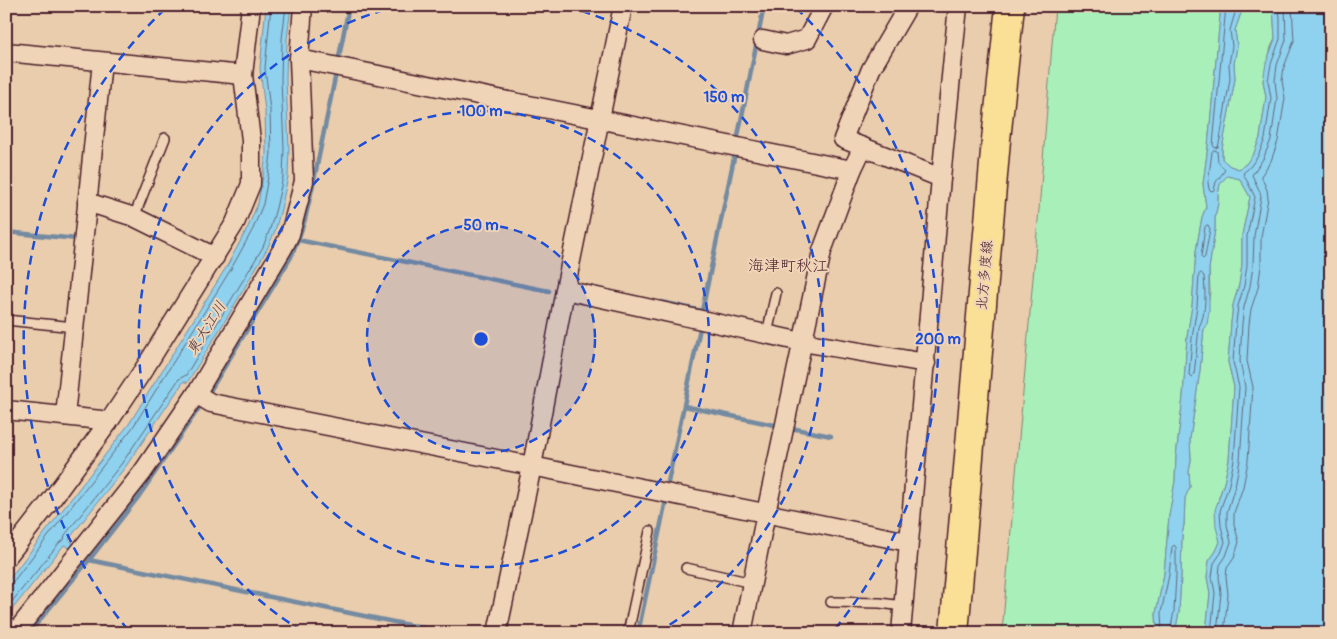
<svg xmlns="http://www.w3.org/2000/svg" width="1337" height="639" font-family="Pangolin,'Klee One',sans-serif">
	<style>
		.green { fill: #a9efba; stroke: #7a8772 }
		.water { fill: #8ed2ef; stroke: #738aa1 }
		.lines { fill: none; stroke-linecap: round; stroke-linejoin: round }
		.shore { stroke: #656779; stroke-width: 1 }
		.stream { stroke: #738aa1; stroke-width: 4.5 }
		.lane-casing { stroke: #4a1f2b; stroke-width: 12 }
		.street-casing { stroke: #4a1f2b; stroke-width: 21 }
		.primary-casing { stroke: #4a1f2b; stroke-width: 31 }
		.lane { stroke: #f0d4b7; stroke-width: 9 }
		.street { stroke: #f0d4b7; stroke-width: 18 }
		.primary { stroke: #fadf96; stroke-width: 28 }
		.ring { fill: none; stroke: #1d4ed8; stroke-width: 2.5; stroke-dasharray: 9 6 }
		.labels { text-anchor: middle; stroke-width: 4; stroke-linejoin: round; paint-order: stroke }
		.street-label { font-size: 14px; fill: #4a1f2b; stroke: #f0d4b7 }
		.water-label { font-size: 15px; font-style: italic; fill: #543a48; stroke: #f0d4b7 }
		.quarter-label { font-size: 16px; fill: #4a1f2b; stroke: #f0d4b7 }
		.centre { fill: #1d4ed8; stroke: #f0d4b7; stroke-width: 2.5 }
		.ring-label { font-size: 15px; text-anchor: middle; font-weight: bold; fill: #1d4ed8; stroke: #f0d4b7; stroke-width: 4; stroke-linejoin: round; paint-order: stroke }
	</style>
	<rect width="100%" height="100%" fill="#eacdad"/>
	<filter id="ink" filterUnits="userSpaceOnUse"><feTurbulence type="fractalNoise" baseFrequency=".02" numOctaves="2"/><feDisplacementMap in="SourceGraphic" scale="10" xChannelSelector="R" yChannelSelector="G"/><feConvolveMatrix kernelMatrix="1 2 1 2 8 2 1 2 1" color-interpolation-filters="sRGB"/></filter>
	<g filter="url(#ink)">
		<g class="green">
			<path d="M1055,6H1221L1208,146L1203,184L1206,207L1202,217L1196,251L1192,306L1187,337L1183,397L1176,457L1175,481L1169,516L1164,574L1156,613L1157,633H1002L1040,198Z"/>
			<path d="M1241,6H1273L1275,39L1271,47L1263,81L1266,97L1260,138L1254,153L1246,164L1239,169L1230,166L1222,160V149L1235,79L1234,64L1237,46L1235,30L1241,13Z"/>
			<path d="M1227,175L1240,179L1250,197L1242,235V265L1239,285L1233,305L1231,323L1228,362L1234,387L1229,460L1224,483L1219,497L1220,542L1216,551L1209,561L1207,577L1210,593L1206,633H1175L1179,612L1181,575L1182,535L1184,525L1185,497L1190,487L1189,472L1191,460L1190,439L1200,370L1204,328L1210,292L1209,269L1215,229V217L1218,203V195L1220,184Z"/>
		</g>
		<g class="water">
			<path d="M266,6H291L287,39L286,80L289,148L288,177L281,209L275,231L267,249L231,311L187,383L184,381L126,466L69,539L76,547L74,550L64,545L6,617V583L129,424L227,266L248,227L258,203L263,176L266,153L265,111L260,68Z"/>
			<path d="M1221,6H1241V13L1235,30L1237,46L1234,64L1235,79L1222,149V159L1230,166L1239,169L1246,164L1254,153L1260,138L1266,97L1263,81L1266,63L1275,39L1273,6H1331V633H1206L1210,593L1207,577L1209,561L1216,551L1220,542L1216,527L1215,510L1224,483L1229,460L1234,387L1228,362L1231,323L1233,305L1239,285L1242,265V235L1250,197L1240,179L1227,176L1220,184L1218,195V203L1215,217V229L1209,269V312L1207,324L1204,328L1200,370L1190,439L1191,460L1189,472L1190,487L1185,498L1184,525L1182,535L1181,575L1179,612L1175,633H1157L1156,613L1164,574L1169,516L1175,481L1176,457L1183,397L1187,337L1192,306L1196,251L1202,217L1206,207L1203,184L1208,146Z"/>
		</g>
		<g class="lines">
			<g class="shore">
				<path d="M1226,6L1213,145L1215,148L1218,147L1220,139L1230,79L1229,64L1232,46L1230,30L1235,13L1236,6"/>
				<path d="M1214,150L1217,151L1218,162L1225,170L1216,182L1214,190L1211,191L1209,189L1208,183L1212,152Z"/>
				<path d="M1208,225L1210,229L1205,257L1203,259L1201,257L1205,227Z"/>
				<path d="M1201,273L1204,276C1205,292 1207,312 1199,327L1194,375L1192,377L1189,375L1192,338L1197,306L1199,275Z"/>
				<path d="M6,586L10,585L12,583L133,427L231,269L253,229L263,204L268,177L271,153L270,110L265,68L271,6"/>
				<path d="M6,609L60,542L64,540L65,535L122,463L179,379L186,375L263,247L270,229L276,208L283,177L284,148L281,80L282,39L286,6"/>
				<path d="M1162,633L1161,613L1169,575L1172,547L1174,545L1176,547V575L1174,611L1170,633"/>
				<path d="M1211,633L1215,593L1212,577L1214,563L1221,553L1225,542L1221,526L1220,511L1229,484L1234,460L1239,387L1233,362L1236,323L1238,306L1244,286L1247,265V236L1255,197L1243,173L1250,167L1258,156L1265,139L1271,98L1268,81L1271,64L1280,39V17L1278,6"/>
				<path d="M1217,633L1221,593L1219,577L1220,565L1226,556L1231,542L1227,525V512L1235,486L1240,460L1245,387L1240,361L1242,324L1244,307L1250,286L1253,266L1254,236L1261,197L1260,192L1252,175L1263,159L1271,140L1277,98L1275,81L1277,65L1286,40L1285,6"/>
				<path d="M1224,633L1228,594L1226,577L1227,568L1234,558L1239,542L1234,524V513L1243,487L1248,461L1253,387L1247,361L1249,324L1251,309L1258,288L1261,266V237L1268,198L1267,190L1261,176L1271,161L1278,141L1285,98L1282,81L1284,67L1294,41L1292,6"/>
			</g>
			<g class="stream">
				<path d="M338,62L349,6"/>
				<path d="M737,141L764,6"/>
				<path d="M6,232L77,239"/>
				<path d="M298,240L549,291"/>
				<path d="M662,302L702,311L735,153"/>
				<path d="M208,394L291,257L298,240L305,219L314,180L336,73"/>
				<path d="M684,406L779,426"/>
				<path d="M791,428L831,436"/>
				<path d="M667,487L700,328"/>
				<path d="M6,541H7"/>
				<path d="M86,558L89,560L448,633"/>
				<path d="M33,628L89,560L139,496L199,408"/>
				<path d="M638,633L666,500"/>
			</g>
			<defs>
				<g id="lane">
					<path d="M134,217L165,138"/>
					<path d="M6,320L74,327"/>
					<path d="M767,334L776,293"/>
					<path d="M686,568L752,583"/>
					<path d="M831,602L880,603L903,606"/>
					<path d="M628,633L650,531"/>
				</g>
				<g id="street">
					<path d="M763,40L786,45L807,39L824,6"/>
					<path d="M6,52L243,75"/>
					<path d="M299,59L852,170L863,147L941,178"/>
					<path d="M863,147L843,139L871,69L908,6"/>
					<path d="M87,202L134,217L215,257"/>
					<path d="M565,290L802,342L926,363"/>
					<path d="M196,394L211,403L532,466L908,542"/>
					<path d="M6,410L101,420L108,423"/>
					<path d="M65,416L102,62"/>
					<path d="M6,558L49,503L108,423L146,366L235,223L251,184V140L243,75L251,6"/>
					<path d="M15,633L142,473L196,394L283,248L290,234L304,181L299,59L303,6"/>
					<path d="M497,633L532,466L565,290L623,6"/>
					<path d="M742,633L766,513L822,251L852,170"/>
					<path d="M901,633L941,178L958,6"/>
				</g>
				<path id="primary" d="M954,633L996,140L1010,6"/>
			</defs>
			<use href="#lane" class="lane-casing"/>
			<use href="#street" class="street-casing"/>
			<use href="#primary" class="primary-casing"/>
			<use href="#lane" class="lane"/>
			<use href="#street" class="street"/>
			<use href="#primary" class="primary"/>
		</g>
	</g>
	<circle cx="481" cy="339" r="114" fill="#1d4ed8" fill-opacity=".12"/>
	<g class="ring">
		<circle cx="481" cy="339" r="114"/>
		<circle cx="481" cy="339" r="228"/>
		<path d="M302 631A343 343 0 0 1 395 7M567 7A343 343 0 0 1 660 631"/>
		<path d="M128 630A457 457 0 0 1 166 8M796 8A457 457 0 0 1 834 630"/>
	</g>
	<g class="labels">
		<g class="street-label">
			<text transform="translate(984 275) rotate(-85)" y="5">北方多度線</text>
		</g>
		<g class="water-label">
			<text transform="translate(206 328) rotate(-58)" y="5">東大江川</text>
		</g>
		<g class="quarter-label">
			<text x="788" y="271">海津町秋江</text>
		</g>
	</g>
	<circle cx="481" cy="339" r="8" class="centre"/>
	<g class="ring-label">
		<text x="724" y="102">150 m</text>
		<text x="481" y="116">100 m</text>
		<text x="481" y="230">50 m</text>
		<text x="938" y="344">200 m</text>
	</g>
	<rect width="1337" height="639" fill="none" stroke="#f0d4b7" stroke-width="25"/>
	<rect x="12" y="12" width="1312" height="614" fill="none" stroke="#4a1f2b" stroke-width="2" filter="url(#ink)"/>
</svg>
